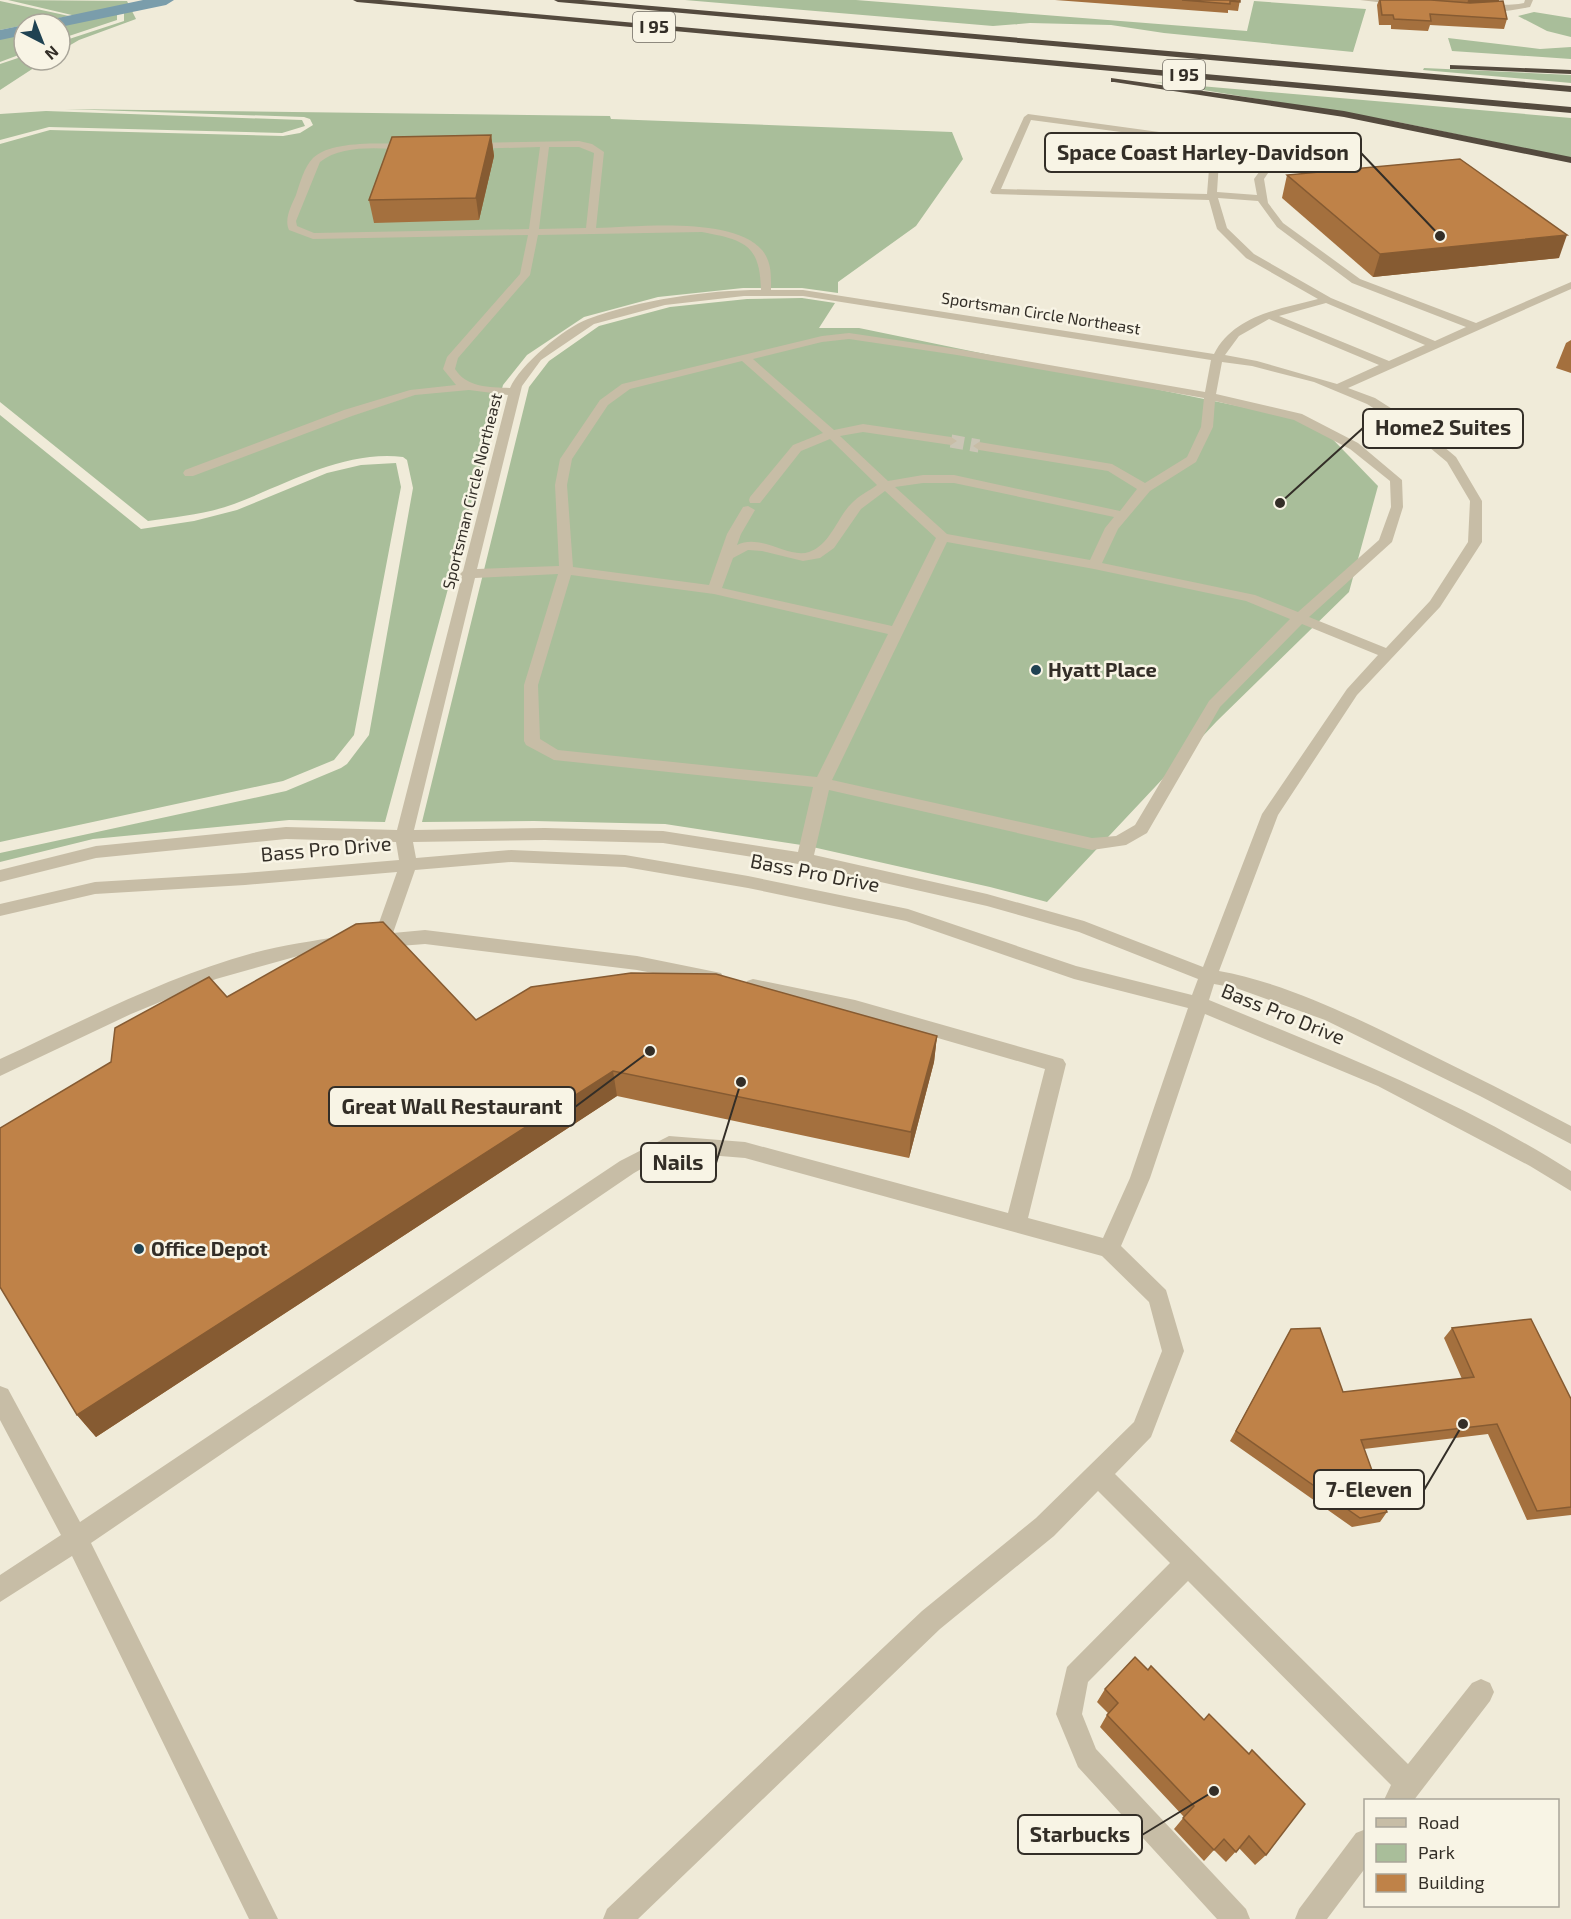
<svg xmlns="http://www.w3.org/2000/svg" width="1571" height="1919" font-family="'Exo 2',sans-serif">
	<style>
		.green { fill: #a9be9a }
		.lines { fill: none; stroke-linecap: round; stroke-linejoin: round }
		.canal { fill: #7a9dab; fill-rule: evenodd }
		.minor-tunnel { stroke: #cac5b5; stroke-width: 13; stroke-dasharray: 13 7; stroke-linecap: butt }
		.minor { fill: #c7bda6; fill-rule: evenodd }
		.highway { fill: #544a3e; fill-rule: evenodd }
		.wall { fill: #a4703e }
		.shaded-wall { fill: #865b32 }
		.building { fill: #bf8248; stroke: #865b32; stroke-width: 1.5 }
		.poi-dot { fill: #1f4252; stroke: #f8f4e5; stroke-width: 2 }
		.labels { text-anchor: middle; stroke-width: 5; stroke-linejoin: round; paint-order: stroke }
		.far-street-label { font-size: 16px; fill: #332e27; stroke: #f8f4e5 }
		.shield { fill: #f8f4e5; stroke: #6e6960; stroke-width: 1.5 }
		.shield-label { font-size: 18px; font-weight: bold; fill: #332e27 }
		.poi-label { font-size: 20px; font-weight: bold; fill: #332e27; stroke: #f8f4e5; text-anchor: start }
		.street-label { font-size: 20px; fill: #332e27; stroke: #f8f4e5 }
		.leader { fill: none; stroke: #332e27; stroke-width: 2 }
		.callout-dot { fill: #332e27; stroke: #f8f4e5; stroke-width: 2 }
		.callout { fill: #f8f4e5; stroke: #332e27; stroke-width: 2 }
		.callout-label { font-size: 21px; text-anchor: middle; font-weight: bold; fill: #332e27 }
	</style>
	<rect width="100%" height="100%" fill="#f0ebd9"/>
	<g class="green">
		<path d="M8,0L127,1L136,19L79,40L60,51V42L124,21V11L116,10L46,24L76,16Z"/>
		<path d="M685,0H856L1247,31L1254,1L1366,9L1353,52L1164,33L1111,25L1030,23L993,26Z"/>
		<path d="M0,1L69,16L0,30Z"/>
		<path d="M117,12V20L60,39V24Z"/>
		<path d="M1534,12L1571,18V37L1547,31L1518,16Z"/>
		<path d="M24,32V53L0,62V37Z"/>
		<path d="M1448,38L1540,49L1571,47V59L1452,51Z"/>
		<path d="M24,56V60H46L0,90V64Z"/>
		<path d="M1424,68L1571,75V83L1423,70Z"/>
		<path d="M1154,82L1571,118V158L1398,122Z"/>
		<path d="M65,109L610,116L611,119L952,132L963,159L916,226L838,282V293L802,288H743L658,297L584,317L527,355L503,385L385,822L289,820L93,839L0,862V853L286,791L341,768L347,764L369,735L413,488L407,460L403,457C344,450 287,484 234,504C207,514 176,517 148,521L0,402V144L50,130L283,136L300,133L313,125L310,119L304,117Z"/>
		<path d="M46,111L302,120L305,126L282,133L49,127L0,140V114Z"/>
		<path d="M802,298L835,303L819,328H859L1316,422L1378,486L1349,592L1217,721L1047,902L990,887L808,846L665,824L534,821L422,822L529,387L549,361L599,326L670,307L747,299Z"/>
		<path d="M0,415L141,529L194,521L237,510L327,473L361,465L396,463L401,487L354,735L334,760L283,781L0,842Z"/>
	</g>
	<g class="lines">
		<g class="canal">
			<path d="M143,0H174L166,5L60,27V24H45L53,19Z"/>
			<path d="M24,25V35L0,40V30Z"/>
		</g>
		<path class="minor-tunnel" d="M951,441L979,446"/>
		<g class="minor">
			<path d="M1360,0H1392L1406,3L1402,5Z"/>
			<path d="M1525,0H1533L1530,7C1514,10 1492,15 1477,8C1485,4 1511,6 1524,3Z"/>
			<path d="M1028,114L1297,151L1348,166L1350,168L1345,171L1281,154L1264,179L1268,203L1283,223L1360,279L1476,323L1571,282V289L1348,388L1375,398L1419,426L1456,457L1482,501V542L1440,607L1357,695L1278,815L1219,971C1277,981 1342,1011 1395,1037C1454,1066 1513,1095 1571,1126V1144L1480,1096L1325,1020L1236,988L1214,984L1209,1000C1332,1051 1458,1099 1571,1171V1191L1530,1166L1378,1086L1205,1014L1150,1178L1121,1246L1166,1290L1184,1351L1151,1437L1115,1474L1408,1764L1472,1683L1481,1679L1490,1683L1494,1692L1490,1701L1414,1800H1384L1391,1785L1188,1581L1088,1682L1082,1714L1096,1749L1246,1909L1250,1919H1217L1078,1767L1056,1714L1067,1667L1170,1563L1098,1491L1054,1536L940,1629L638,1919H603L607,1909L922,1611L1036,1518L1134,1422L1162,1351L1149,1302L1102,1256L745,1158L671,1152L634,1173L91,1543L278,1919H249L72,1556L0,1602V1575L61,1535L0,1420V1386L8,1389L80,1522L620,1161L669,1136L745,1142L1008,1213L1045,1069L855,1014L747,991L744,986L747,981L753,979L855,1000L1063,1059L1066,1064L1028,1218L1103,1238L1130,1178L1188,1008L1074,979L906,921L748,888L625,867L511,862L415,870L393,933L425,930L637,956L721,973L724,978L721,983L715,985L637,970L425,944L374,948L368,946L365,941L368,936L375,934L397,872L245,885L95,894L0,916V904L95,882L245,873L399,860L396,842L286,839L96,858L0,882V870L96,846L286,827L397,830L462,576L460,574L463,571L508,395L469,390L415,395L352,416L193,476H185L183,473L185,470L344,410L410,390L456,385L443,369L447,357L520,274L528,235L313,239L289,230C284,219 291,206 296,195C300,183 304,167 313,158C332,139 388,144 413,144L417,147L413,150C384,149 344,143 320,162L296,221L297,226L314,233L529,229L540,147L467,149L463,146L467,143L579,141L592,144L604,152L596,228C638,227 733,216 762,250C772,262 771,276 771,290H803L1214,354C1234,315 1280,309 1318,299L1246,258L1217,229L1209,200L992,194L990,192L1024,117ZM1031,120L1211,144L1207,194L1001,189ZM1220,145L1273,153L1254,179L1257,195L1217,192ZM549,147H579L594,153L586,228L539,229ZM1218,198L1258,201L1277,227L1352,283L1466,327L1435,341L1331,298L1254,254L1227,228ZM702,232C744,240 760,244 761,290C706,290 640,300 588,319C564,328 520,365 510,388C489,387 467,388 455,369L458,358L530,275L538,235ZM744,296H803L1211,360L1205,392L957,349L849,333L822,336L622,384L600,400L560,459L555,485L559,566L477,569L522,386L541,360L594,324L665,305ZM1326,303L1425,345L1389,361L1279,316ZM1269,319L1379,365L1337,384L1257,361L1225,355L1239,336ZM849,339L957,355L1204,398L1201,427L1187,457L1145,483L1112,464L979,442L973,446L979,450L1108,471L1137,489L1120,511L954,475H923L888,481L840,436L863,432L951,445L957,441L951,437L863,424L834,430L753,359L822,342ZM742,361L823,433L793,445L750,497L749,500L750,503H760L801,451L830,439L877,485C869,491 858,496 851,504C837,518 830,545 809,552C788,559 761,533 737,545L741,534L755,510L748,506L743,507L727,534L709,585L573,567L567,485L572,459L608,405L630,389ZM1222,362L1252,366L1314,382L1367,404L1411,432L1447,462L1470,501L1468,542L1430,601L1386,648L1309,617L1392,542L1403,507L1402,480L1358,443L1302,414L1216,394ZM1215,401L1294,420L1350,449L1390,481L1391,507L1379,540L1298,612L1255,595L1102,563L1118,529L1150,491L1196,462L1213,427ZM923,483H954L1114,517L1105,528L1090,560L947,534L895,487ZM885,491L936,538L892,626L722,588L733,558L748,550L762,551L803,561L820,558L834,548L861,509ZM947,542L1094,569L1246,601L1290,619L1209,701L1135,825L1116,836L1092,838L832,780ZM558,574L524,685V741L526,745L554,760L813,787L798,852L663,831L545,828L414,830L475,578ZM571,575L714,594L888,634L817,777L558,750L540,739L538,685ZM1302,624L1378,655L1347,689L1262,814L1203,967L1084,921L987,894L814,855L829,790L1092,850L1126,845L1147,833L1220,707ZM545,840L663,843L805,865L987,906L1079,932L1198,979L1192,995L1076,966L908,909L748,876L625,855L511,850L416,858L413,842Z"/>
			<path d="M343,936L349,938L352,943L349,948L298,956L216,979L131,1014L0,1076V1059C83,1021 165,977 253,953C283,945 313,941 343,936Z"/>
			<path d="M1366,1829V1867L1327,1919H1295L1299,1909L1356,1833Z"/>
		</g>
		<g class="highway">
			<path d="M353,0H381L1571,107V113L357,2Z"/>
			<path d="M554,0H583L1571,86V92L558,2Z"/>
			<path d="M1450,65L1571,70V74L1453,69H1450Z"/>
			<path d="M1111,78L1344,111L1571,157V163L1344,117L1114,82H1111Z"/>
		</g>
	</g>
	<g class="wall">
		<path d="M1055,0H1240L1238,11L1228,10V13Z"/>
		<path d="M1379,0H1499V2L1507,19L1504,29L1430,25L1428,31L1391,29V25H1379L1377,5Z"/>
		<path d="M491,135L494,156L479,220L374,223L369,200Z"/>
		<path d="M1287,175L1559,258L1373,277L1282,198Z"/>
		<path d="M1571,340V373L1556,368L1566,343Z"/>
		<path d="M227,997L476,1020L937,1036L934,1062L909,1158L617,1096L96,1437L77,1415Z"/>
		<path d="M1452,1328L1571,1399V1515L1527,1520L1488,1434L1364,1449L1387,1512L1380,1522L1352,1527L1230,1441L1291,1329L1343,1392L1462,1379L1444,1338Z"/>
		<path d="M1135,1657L1266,1855L1255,1865L1239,1848L1226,1862L1214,1850L1204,1861L1174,1829L1184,1817L1100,1727L1108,1713L1097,1702L1105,1689Z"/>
	</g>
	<g class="shaded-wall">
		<path d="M1468,0H1499L1498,3L1467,5Z"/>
		<path d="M491,135L494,156L479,220L476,198Z"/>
		<path d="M1567,235L1559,258L1373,277L1380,254Z"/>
		<path d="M937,1036L934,1062L909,1158L911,1132Z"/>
		<path d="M613,1071L617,1096L96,1437L77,1415Z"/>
	</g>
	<g class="building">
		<path d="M1182,0H1240V2L1230,1V4Z"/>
		<path d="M1380,0H1431L1470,3L1503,1L1507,19L1430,14L1431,21L1394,19L1393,15H1382Z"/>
		<path d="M491,135L476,198L369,200L392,137Z"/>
		<path d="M1460,159L1567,235L1380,254L1287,175Z"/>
		<path d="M383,922L476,1020L531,987L631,973L716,974L937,1036L911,1132L613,1071L77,1415L0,1287V1128L111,1062L115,1028L209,977L227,997L356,924Z"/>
		<path d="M1531,1319L1571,1399V1507L1537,1511L1497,1424L1361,1440L1387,1512L1360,1518L1236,1431L1291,1329L1320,1328L1343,1392L1474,1377L1452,1328Z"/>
		<path d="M1135,1657L1148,1670L1151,1666L1204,1720L1209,1714L1249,1754L1252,1750L1305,1804L1266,1855L1249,1836L1236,1852L1224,1839L1214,1850L1183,1818L1194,1806L1107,1715L1118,1703L1105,1689Z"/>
	</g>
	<g class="poi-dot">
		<circle cx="1036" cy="670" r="6"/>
		<circle cx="139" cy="1249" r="6"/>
	</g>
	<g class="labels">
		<g class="far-street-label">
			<text transform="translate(1041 313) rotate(9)" y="6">Sportsman Circle Northeast</text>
			<text transform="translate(472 491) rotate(-76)" y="6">Sportsman Circle Northeast</text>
		</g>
		<g class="shield">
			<rect x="633" y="12" width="42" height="30" rx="4.5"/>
			<rect x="1163" y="60" width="42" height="30" rx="4.5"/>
		</g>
		<g class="shield-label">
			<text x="654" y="33">I 95</text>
			<text x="1184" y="81">I 95</text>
		</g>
		<g class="poi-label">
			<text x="1048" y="677">Hyatt Place</text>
			<text x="151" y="1256">Office Depot</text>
		</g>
		<g class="street-label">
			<text transform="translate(326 849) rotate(-5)" y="7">Bass Pro Drive</text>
			<text transform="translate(815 873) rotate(11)" y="7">Bass Pro Drive</text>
			<text transform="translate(1283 1014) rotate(22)" y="7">Bass Pro Drive</text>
		</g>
	</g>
	<path class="leader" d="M1440 236L1361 153M1280 503L1363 428M650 1051L575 1107M741 1082L716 1163M1463 1424L1424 1490M1214 1791L1142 1835"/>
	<g class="callout-dot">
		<circle cx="1440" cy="236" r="6"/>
		<circle cx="1280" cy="503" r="6"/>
		<circle cx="650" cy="1051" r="6"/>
		<circle cx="741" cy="1082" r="6"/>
		<circle cx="1463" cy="1424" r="6"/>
		<circle cx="1214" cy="1791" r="6"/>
	</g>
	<g class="callout">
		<rect x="1045" y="133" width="316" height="39" rx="6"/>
		<rect x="1363" y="409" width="160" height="39" rx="6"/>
		<rect x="329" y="1087" width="246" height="39" rx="6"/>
		<rect x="641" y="1143" width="75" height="39" rx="6"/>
		<rect x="1314" y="1470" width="110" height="39" rx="6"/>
		<rect x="1018" y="1815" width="124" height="39" rx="6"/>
	</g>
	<g class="callout-label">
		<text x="1203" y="160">Space Coast Harley-Davidson</text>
		<text x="1443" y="435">Home2 Suites</text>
		<text x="452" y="1114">Great Wall Restaurant</text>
		<text x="678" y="1170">Nails</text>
		<text x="1369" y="1497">7-Eleven</text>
		<text x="1080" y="1842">Starbucks</text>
	</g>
	<rect x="1364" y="1799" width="195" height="108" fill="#f8f4e5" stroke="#a9a599" stroke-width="1.5"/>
	<rect x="1376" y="1818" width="30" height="9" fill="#c7bda6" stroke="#a9a599" stroke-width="1.5"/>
	<text x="1418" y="1829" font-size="18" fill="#332e27">Road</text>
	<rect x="1376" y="1844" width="30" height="18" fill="#a9be9a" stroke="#a9a599" stroke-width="1.5"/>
	<text x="1418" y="1859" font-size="18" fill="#332e27">Park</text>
	<rect x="1376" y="1874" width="30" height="18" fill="#bf8248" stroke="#a9a599" stroke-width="1.5"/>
	<text x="1418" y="1889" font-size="18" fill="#332e27">Building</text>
	<g transform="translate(42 42) rotate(138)"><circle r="28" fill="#f8f4e5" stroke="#a9a599" stroke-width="1.5"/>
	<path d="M0-4.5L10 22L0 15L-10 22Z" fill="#1f4252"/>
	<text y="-9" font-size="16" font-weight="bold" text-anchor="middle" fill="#332e27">N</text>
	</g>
</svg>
